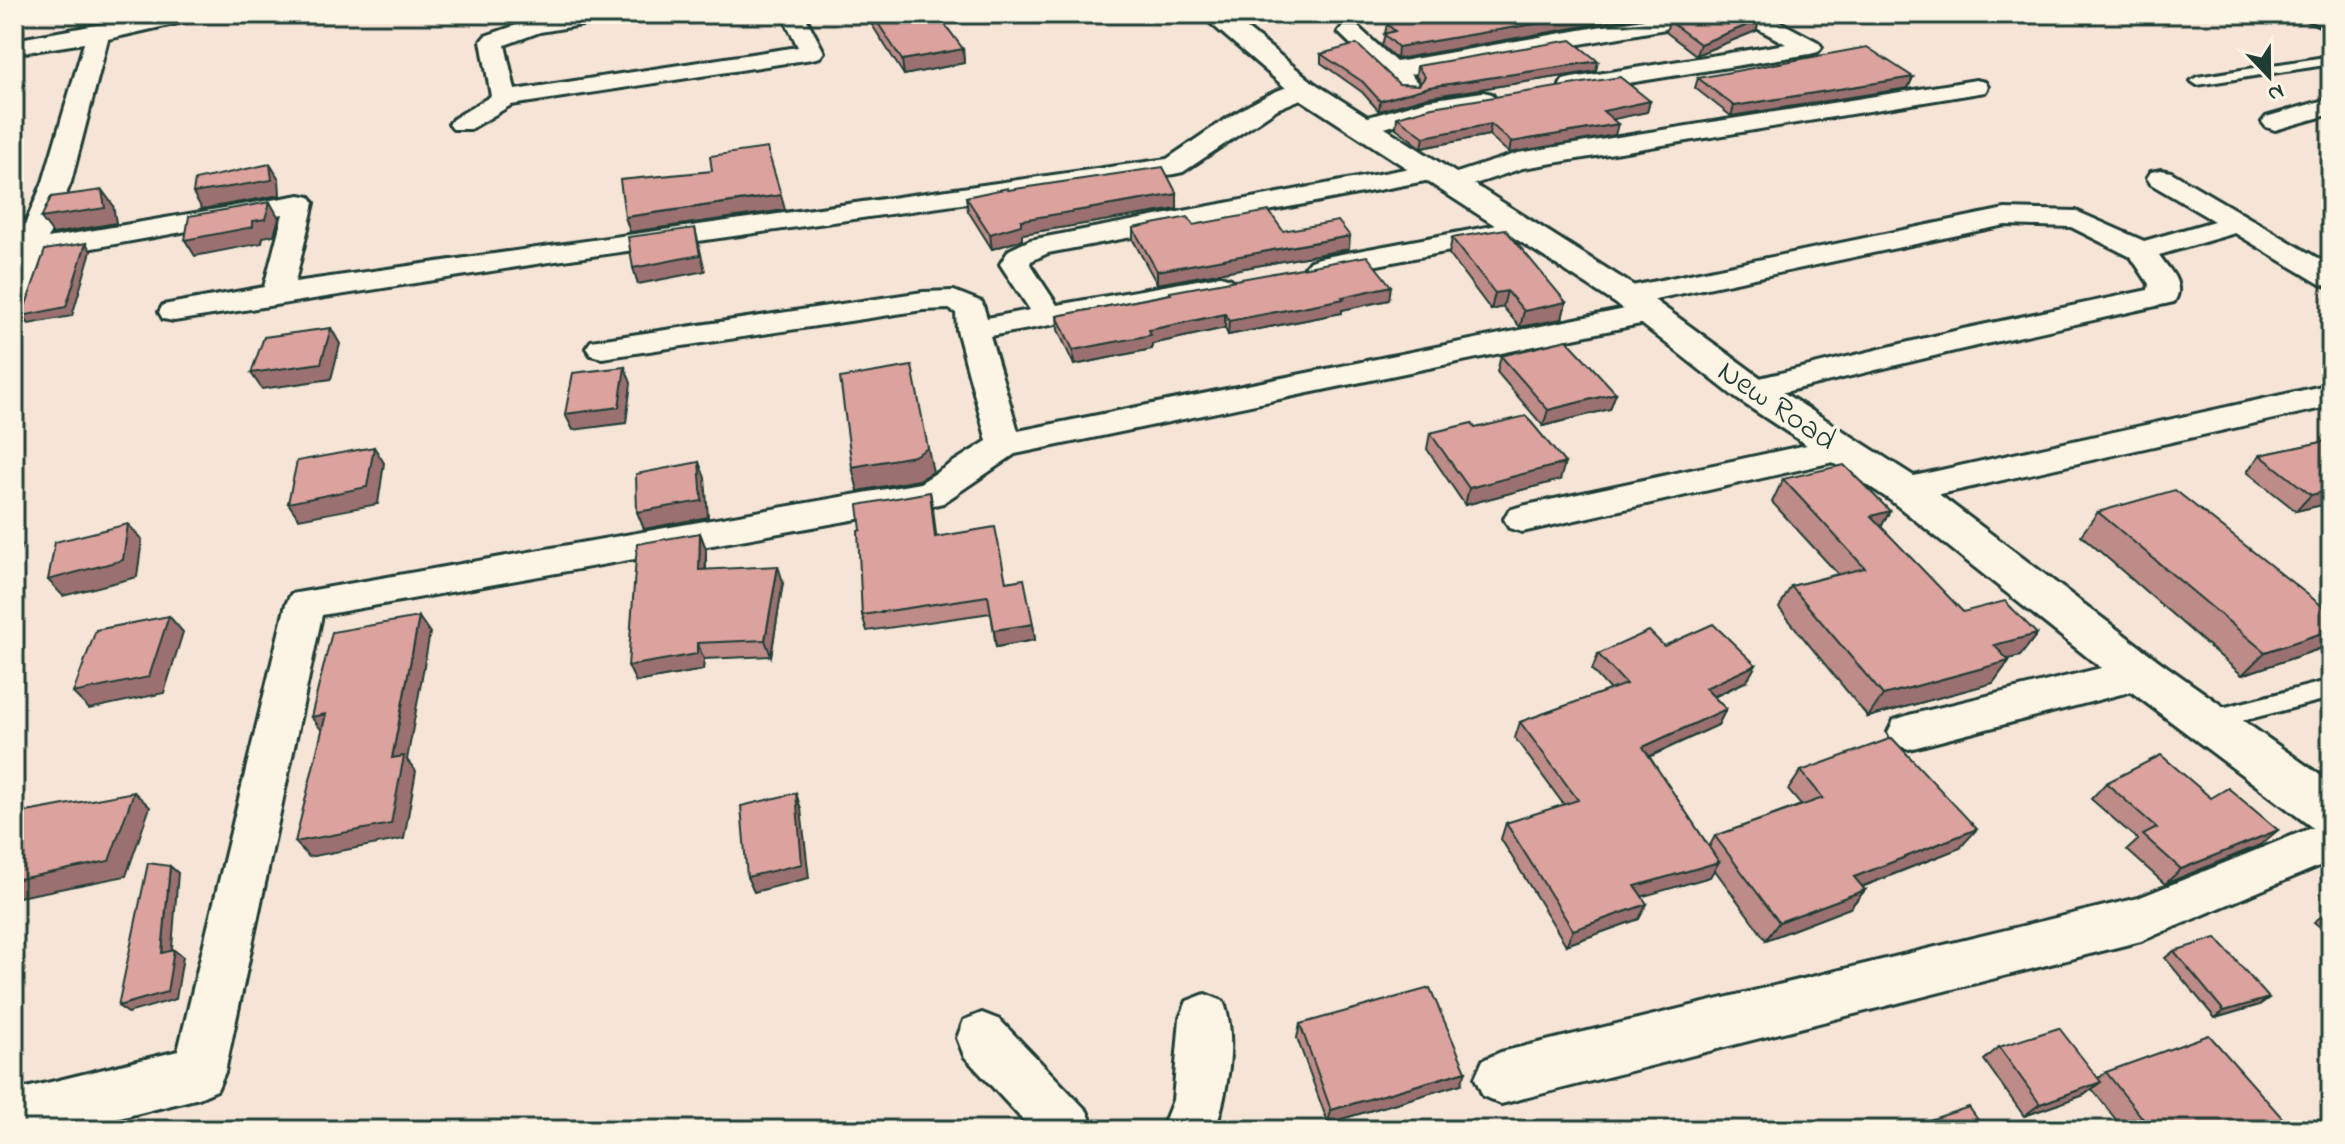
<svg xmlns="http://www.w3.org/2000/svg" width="2345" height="1144" font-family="'Indie Flower',sans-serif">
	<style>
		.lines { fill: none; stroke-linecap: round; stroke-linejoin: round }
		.service-casing { stroke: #1f3d34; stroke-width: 6 }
		.minor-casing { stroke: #1f3d34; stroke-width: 6 }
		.tertiary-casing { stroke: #1f3d34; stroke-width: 6 }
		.service { fill: #fcf5e5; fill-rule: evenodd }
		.minor { fill: #fcf5e5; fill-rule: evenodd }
		.tertiary { fill: #fcf5e5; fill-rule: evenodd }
		.wall { fill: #bd8b88; stroke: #1f3d34; stroke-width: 2 }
		.shaded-wall { fill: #9a716f; stroke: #1f3d34; stroke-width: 2 }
		.building { fill: #dca29e; stroke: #1f3d34; stroke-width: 2 }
		.labels { text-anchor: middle; stroke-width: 7; stroke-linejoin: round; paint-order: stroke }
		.street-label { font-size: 32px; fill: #1f3d34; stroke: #fcf5e5 }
	</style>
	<rect width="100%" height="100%" fill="#f6e4d7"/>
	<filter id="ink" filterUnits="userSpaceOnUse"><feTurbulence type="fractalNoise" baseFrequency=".0125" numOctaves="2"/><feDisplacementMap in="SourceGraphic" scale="16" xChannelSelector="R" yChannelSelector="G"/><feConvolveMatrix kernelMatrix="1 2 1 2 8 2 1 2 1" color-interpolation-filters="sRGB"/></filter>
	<g filter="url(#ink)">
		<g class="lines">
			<defs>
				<g id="service">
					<path d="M2331,56V64L2197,85L2191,81L2197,77Z"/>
					<path d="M2331,680V698L2210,729L2202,726L2199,720L2202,714L2210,711Z"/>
				</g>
				<g id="minor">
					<path d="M157,14H199L196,19L108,39L71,182L48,238L300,195L310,197L314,203L295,282L1167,159C1196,140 1280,76 1313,84L1316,89L1313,94L1277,109L1183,172L1174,174L549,262L174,321L163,319L159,312L163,305L264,287L283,214L42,257L25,306L14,309V251L43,182L84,43L14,54V40Z"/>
					<path d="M568,14H621L618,19L540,32L505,45L515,90L798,47L782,14H804L824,52L820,57L812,59L511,105L471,129H453L449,124L453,119L491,96L481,41L485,36L528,21Z"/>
					<path d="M1672,14H1722L1719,19L1711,21L1410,74L1421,87L1418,92H1400L1338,32L1342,27H1358L1396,62Z"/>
					<path d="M1737,14H1765L1818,42L1822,47L1818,52L1810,54L1572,92L1563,90L1560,85L1563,80L1572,78L1786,44L1740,19Z"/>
					<path d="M2303,14H2331V30L2306,19Z"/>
					<path d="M1976,80L1985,82L1988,87L1985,92L1523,168L1451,192L1441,190L1437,184L1441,178L1518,153Z"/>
					<path d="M1483,92L1492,94L1495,99L1492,104L1430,115L1363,134L1354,131L1350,126L1354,121L1428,100Z"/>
					<path d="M2331,98V114L2275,130L2266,127L2262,122L2266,117Z"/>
					<path d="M1431,164L1441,166L1444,172L1441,178L1048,253L1031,261L1030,264L1057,305L1220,276L1231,279L1235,285L1231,291L1220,294L990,336L1018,431L1650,304L1661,306L1665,313L1661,320L1650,322L1015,454L943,503L930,506L322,615L225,1072L217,1090L199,1098L72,1130H14V1091L178,1051L286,604L291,594L920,483L987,441L957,330L956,313L949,309L923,310L602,358L591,355L586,348L591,341L923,292L954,291L982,302L987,318L1030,310L1000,264L1009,250L1030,240Z"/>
					<path d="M2161,170L2171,172L2331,266V287L2320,284L2235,233L2159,255C2169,270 2186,284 2174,302L1963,349L1751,400L1739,397L1735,390L1739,383L1963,329L2148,290L2149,284L2131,257L2071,227L2005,225L1627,305L1616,302L1612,296L1616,290L1627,287L2005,209L2076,211L2144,241L2214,221L2151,184L2147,178L2151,172Z"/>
					<path d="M1503,224L1513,227L1517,233L1513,239L1320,276L1310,273L1305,267L1310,261L1320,258Z"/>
					<path d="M2331,384V406L1905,502L1892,499L1887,490L1892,481L1905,478Z"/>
					<path d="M1844,437L1856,441L1861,449L1856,457L1522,532L1509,528L1504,519L1509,510L1522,506Z"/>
					<path d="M2142,658L2156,663L2162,674L2156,685L1909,749L1894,744L1888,732L1894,720L1909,715Z"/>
					<path d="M2331,820V861L2141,941L1501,1104L1483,1096L1475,1078L1483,1060L1501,1052L2138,898Z"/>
					<path d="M1205,994L1223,1001C1238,1036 1227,1095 1215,1130H1161L1173,1100L1180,1018L1187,1001Z"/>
					<path d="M982,1013L1000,1020L1087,1111L1095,1130H1032L964,1056L957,1038L964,1020Z"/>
				</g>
				<path id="tertiary" d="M1200,14H1229L1314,83L1639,289L1765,381L1920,480L2159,661L2331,783V834L2313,828L2125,687L1890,500L1737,399L1615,303L1294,95Z"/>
			</defs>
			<use href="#service" class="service-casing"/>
			<use href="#minor" class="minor-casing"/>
			<use href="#tertiary" class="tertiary-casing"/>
			<use href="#service" class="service"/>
			<use href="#minor" class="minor"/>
			<use href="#tertiary" class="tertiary"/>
		</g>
		<g class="wall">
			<path d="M865,14H937L963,49L964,63L904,75Z"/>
			<path d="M1437,14L1397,59L1382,46L1387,24Z"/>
			<path d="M1771,14H1796L1782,20Z"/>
			<path d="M1669,21L1756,31L1696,55L1666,32Z"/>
			<path d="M1321,54L1399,84L1419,85L1421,83L1416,76L1417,66L1596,71L1428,97L1379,111L1362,92L1321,63Z"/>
			<path d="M1913,77L1908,88L1731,116L1695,88L1698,78Z"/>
			<path d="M1650,101L1647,112L1613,119L1615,135L1509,153L1489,135L1422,148L1396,128L1397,117Z"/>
			<path d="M1008,190L1177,194V209L1022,234V240L992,249L968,211L966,197Z"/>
			<path d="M1193,225L1283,231L1349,249L1157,284L1133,240V228Z"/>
			<path d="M1452,238L1566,302L1562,319L1520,327L1503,307L1491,310L1449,254Z"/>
			<path d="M1170,292L1389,300L1342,310V313L1228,335L1225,328L1152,344V349L1074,365L1058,330L1057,316L1170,294Z"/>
			<path d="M1501,356L1616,393L1610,409L1543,426L1497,372Z"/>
			<path d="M1475,428L1560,480L1465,505L1427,449L1430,433Z"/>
			<path d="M2331,440V503L2296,511L2247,472L2260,455Z"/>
			<path d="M1783,479L1890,511L1881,527L1963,612L2037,634L2020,656L2007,659L2009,661L1993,683L1868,717L1779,608L1791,586L1838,574L1772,502Z"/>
			<path d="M930,492L936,537L1006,582L1033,624L1035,640L996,647L991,613L867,631L862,615L861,530Z"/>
			<path d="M2098,512L2331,613V640L2322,648L2242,675L2081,535Z"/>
			<path d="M700,533L706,549V570L783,582L771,656L704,659L703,670L636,682Z"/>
			<path d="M1664,646L1747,681L1714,697L1726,709L1718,725L1649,757L1709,847L1715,836L1801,805L1788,790L1801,771L1960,848L1862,887L1865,890L1850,908L1766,940L1714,869L1710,877L1642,896L1639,919L1566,945L1501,839L1506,823L1564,805L1515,738L1520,722L1610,690L1592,670L1598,654Z"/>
			<path d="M2106,783L2278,830L2260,845L2165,884L2127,850L2138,840L2091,799Z"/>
			<path d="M2331,909V936L2314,922Z"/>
			<path d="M2174,951L2269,998L2259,1005L2215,1018L2165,958Z"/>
			<path d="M1300,1024L1461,1084L1328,1123L1297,1038Z"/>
			<path d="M1999,1047L2098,1078L2106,1072L2285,1121L2270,1130H2124L2092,1089L2084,1095L2024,1116L1984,1060Z"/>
		</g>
		<g class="shaded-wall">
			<path d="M1367,14H1393L1366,19Z"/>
			<path d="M1593,14H1654L1397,59L1398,47Z"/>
			<path d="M1784,14H1796L1782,20Z"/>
			<path d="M1760,20L1756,31L1696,55L1700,44Z"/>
			<path d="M963,49L964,63L904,75L902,60Z"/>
			<path d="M1598,61L1596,71L1428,97L1379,111L1380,101L1429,87Z"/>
			<path d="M14,64L23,78L14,127Z"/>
			<path d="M1913,77L1908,88L1731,116L1734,106Z"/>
			<path d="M1650,101L1647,112L1600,122L1603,111Z"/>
			<path d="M1491,124L1489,135L1422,148L1424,137Z"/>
			<path d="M1618,124L1615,135L1509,153L1511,142Z"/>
			<path d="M270,164L279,179L280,195L202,209L193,193Z"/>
			<path d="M102,190L113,205L116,223L53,234L41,218Z"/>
			<path d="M1177,194V209L1022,234V240L992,249L990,234L1021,220Z"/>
			<path d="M781,195L785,210L630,232L625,217Z"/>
			<path d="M270,202L279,218L274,235L263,237L262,243L195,256L185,240L253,221Z"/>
			<path d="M19,210L25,218L14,245V221Z"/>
			<path d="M695,228L705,271L638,284L633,268Z"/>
			<path d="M1350,236L1349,249L1157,284V271Z"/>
			<path d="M86,243L91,251L72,316L29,324L22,316Z"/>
			<path d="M1391,286L1389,300L1342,310V313L1228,335L1229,321Z"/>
			<path d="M1507,291L1503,307L1491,310L1495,293Z"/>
			<path d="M1566,302L1562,319L1520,327L1524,311Z"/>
			<path d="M1225,314V328L1152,344V349L1074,365L1073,350L1149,330Z"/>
			<path d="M331,328L340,344L331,379L262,389L251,373Z"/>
			<path d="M625,367L631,383L626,423L573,430L565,414Z"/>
			<path d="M1616,393L1610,409L1543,426L1548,410Z"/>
			<path d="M374,447L384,463L378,504L299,519L288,503Z"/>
			<path d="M928,448L933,472L919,480L858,491L852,467Z"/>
			<path d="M699,462L705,478L708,517L644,529L637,512Z"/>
			<path d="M1565,463L1560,480L1465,505L1469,488Z"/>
			<path d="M2331,490V503L2296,511L2311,495Z"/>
			<path d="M930,492L933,508L938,553L935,537Z"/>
			<path d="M1890,511L1877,534L1871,516Z"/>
			<path d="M128,524L142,540L137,577L63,596L48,580Z"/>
			<path d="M700,533L706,549L705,586L699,570Z"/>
			<path d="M14,537L22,545L14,566Z"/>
			<path d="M778,566L783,582L771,656L765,640Z"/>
			<path d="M169,616L183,632L164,693L89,709L73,693Z"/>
			<path d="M419,617L430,633L407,760L416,771L404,839L309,857L295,842L392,758Z"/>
			<path d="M1033,624L1035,640L996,647L994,630Z"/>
			<path d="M2331,630V640L2322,648L2242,675L2265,652Z"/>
			<path d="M2037,634L2020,656L1978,667L1994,645Z"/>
			<path d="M697,643L704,659L703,670L636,682L628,666Z"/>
			<path d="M2009,661L1993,683L1868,717L1883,695Z"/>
			<path d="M1756,665L1747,681L1697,704L1705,688Z"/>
			<path d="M1726,709L1718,725L1635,763L1643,747Z"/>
			<path d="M326,714L324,733L311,717Z"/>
			<path d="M134,792L150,807L126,876L14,898V880Z"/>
			<path d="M796,793L801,809L809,878L754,892L747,877Z"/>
			<path d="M1977,829L1960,848L1840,895L1854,877Z"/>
			<path d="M2278,830L2260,845L2165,884L2181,869Z"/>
			<path d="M1719,862L1710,877L1627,901L1635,886Z"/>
			<path d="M170,866L178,873L171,960L162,953Z"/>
			<path d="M1865,890L1850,908L1766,940L1779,922Z"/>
			<path d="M1647,904L1639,919L1566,945L1573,930Z"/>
			<path d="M174,950L183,957L176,999L128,1013L118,1006Z"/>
			<path d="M2269,998L2259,1005L2215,1018L2224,1011Z"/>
			<path d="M1466,1071L1461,1084L1328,1123L1331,1110Z"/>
			<path d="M2101,1082L2084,1095L2024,1116L2040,1104Z"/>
			<path d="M2285,1121L2270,1130H2262Z"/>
		</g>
		<g class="building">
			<path d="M872,14H937L963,49L902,60Z"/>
			<path d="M1437,14H1593L1398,47L1384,34L1395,31L1387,24Z"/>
			<path d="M1705,14H1749L1760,20L1700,44L1669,21Z"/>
			<path d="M1571,40L1598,61L1429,87L1380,101L1363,82L1321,54L1357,44L1399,84L1419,85L1425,77L1417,66Z"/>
			<path d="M1867,47L1913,77L1734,106L1698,78Z"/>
			<path d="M1620,77L1650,101L1603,111L1618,124L1511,142L1491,124L1424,137L1397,117L1432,107Z"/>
			<path d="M767,148L781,195L625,217L620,180L712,171L710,156Z"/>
			<path d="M270,164L272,180L193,193L195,180Z"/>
			<path d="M1163,167L1177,194L1021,220V225L990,234L966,197L1008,188V190Z"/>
			<path d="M102,190L105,208L41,218L51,197Z"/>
			<path d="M270,202L265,219L253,221V227L185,240L189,216Z"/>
			<path d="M14,210H19L14,221Z"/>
			<path d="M1269,211L1283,231L1338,221L1350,236L1157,271L1133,228L1188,217L1193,225Z"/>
			<path d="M695,228L700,255L633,268L628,237Z"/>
			<path d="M1505,229L1566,302L1524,311L1507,291L1495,293L1452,238Z"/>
			<path d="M86,243L66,307L22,316L45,250Z"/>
			<path d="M1367,256L1391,286L1342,297L1344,299L1229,321L1225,314L1149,330L1151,335L1073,350L1057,316L1171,294L1170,292Z"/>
			<path d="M331,328L321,363L251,373L264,337Z"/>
			<path d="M1567,340L1616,393L1548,410L1501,356Z"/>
			<path d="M912,366L928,448L914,456L852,467L840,378Z"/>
			<path d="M625,367L619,407L565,414L573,373Z"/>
			<path d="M1526,416L1565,463L1469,488L1430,433L1472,423L1475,428Z"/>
			<path d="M2331,440V490L2311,495L2260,455Z"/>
			<path d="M374,447L367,487L288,503L297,461Z"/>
			<path d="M699,462L702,501L637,512L636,474Z"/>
			<path d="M1844,465L1890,511L1871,516L1963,612L2005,601L2037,634L1994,645L2009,661L1883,695L1791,586L1865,568L1783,479Z"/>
			<path d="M2175,490L2331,613V630L2265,652L2098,512Z"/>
			<path d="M930,492L935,537L995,527L1006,582L1024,579L1033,624L994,630L988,596L862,615L858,531L861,530L858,505Z"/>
			<path d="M128,524L123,560L48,580L55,542Z"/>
			<path d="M700,533L699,570L778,566L765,640L697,643V654L628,666L637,544Z"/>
			<path d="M169,616L149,677L73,693L96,630Z"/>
			<path d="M419,617L392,758L404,756L391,824L295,842L326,714L311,717L332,632Z"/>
			<path d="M1713,624L1756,665L1705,688L1726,709L1643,747L1719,862L1635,886L1647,904L1573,930L1506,823L1578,800L1520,722L1626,684L1598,654L1649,631L1664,646Z"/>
			<path d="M1892,738L1977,829L1854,877L1865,890L1779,922L1715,836L1823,798L1801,771Z"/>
			<path d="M2161,755L2211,798L2228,788L2278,830L2181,869L2143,835L2157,828L2106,783Z"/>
			<path d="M134,792L109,861L14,880V819L16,814Z"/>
			<path d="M796,793L802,864L747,877L741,806Z"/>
			<path d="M148,863L170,866L162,953L174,950L167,992L118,1006Z"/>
			<path d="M2216,938L2269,998L2224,1011L2174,951Z"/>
			<path d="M1430,988L1466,1071L1331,1110L1300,1024Z"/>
			<path d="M2059,1028L2101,1082L2040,1104L1999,1047Z"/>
			<path d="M2209,1035L2285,1121L2262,1130H2152L2106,1072Z"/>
			<path d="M1969,1107L1985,1130H1899Z"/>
			<path d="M1731,1123L1734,1130H1705Z"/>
		</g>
	</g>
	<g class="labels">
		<g class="street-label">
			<text transform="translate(1778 404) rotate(34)" y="11">New Road</text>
		</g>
	</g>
	<rect width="2345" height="1144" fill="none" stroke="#fcf5e5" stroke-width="48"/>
	<rect x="24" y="24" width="2297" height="1096" fill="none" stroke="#1f3d34" stroke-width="3" filter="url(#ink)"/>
	<g transform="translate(2269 76) rotate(158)" stroke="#fcf5e5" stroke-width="6" paint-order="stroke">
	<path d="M0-6L14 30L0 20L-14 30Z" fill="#1f3d34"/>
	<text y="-12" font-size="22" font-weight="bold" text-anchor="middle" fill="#1f3d34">N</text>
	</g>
</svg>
